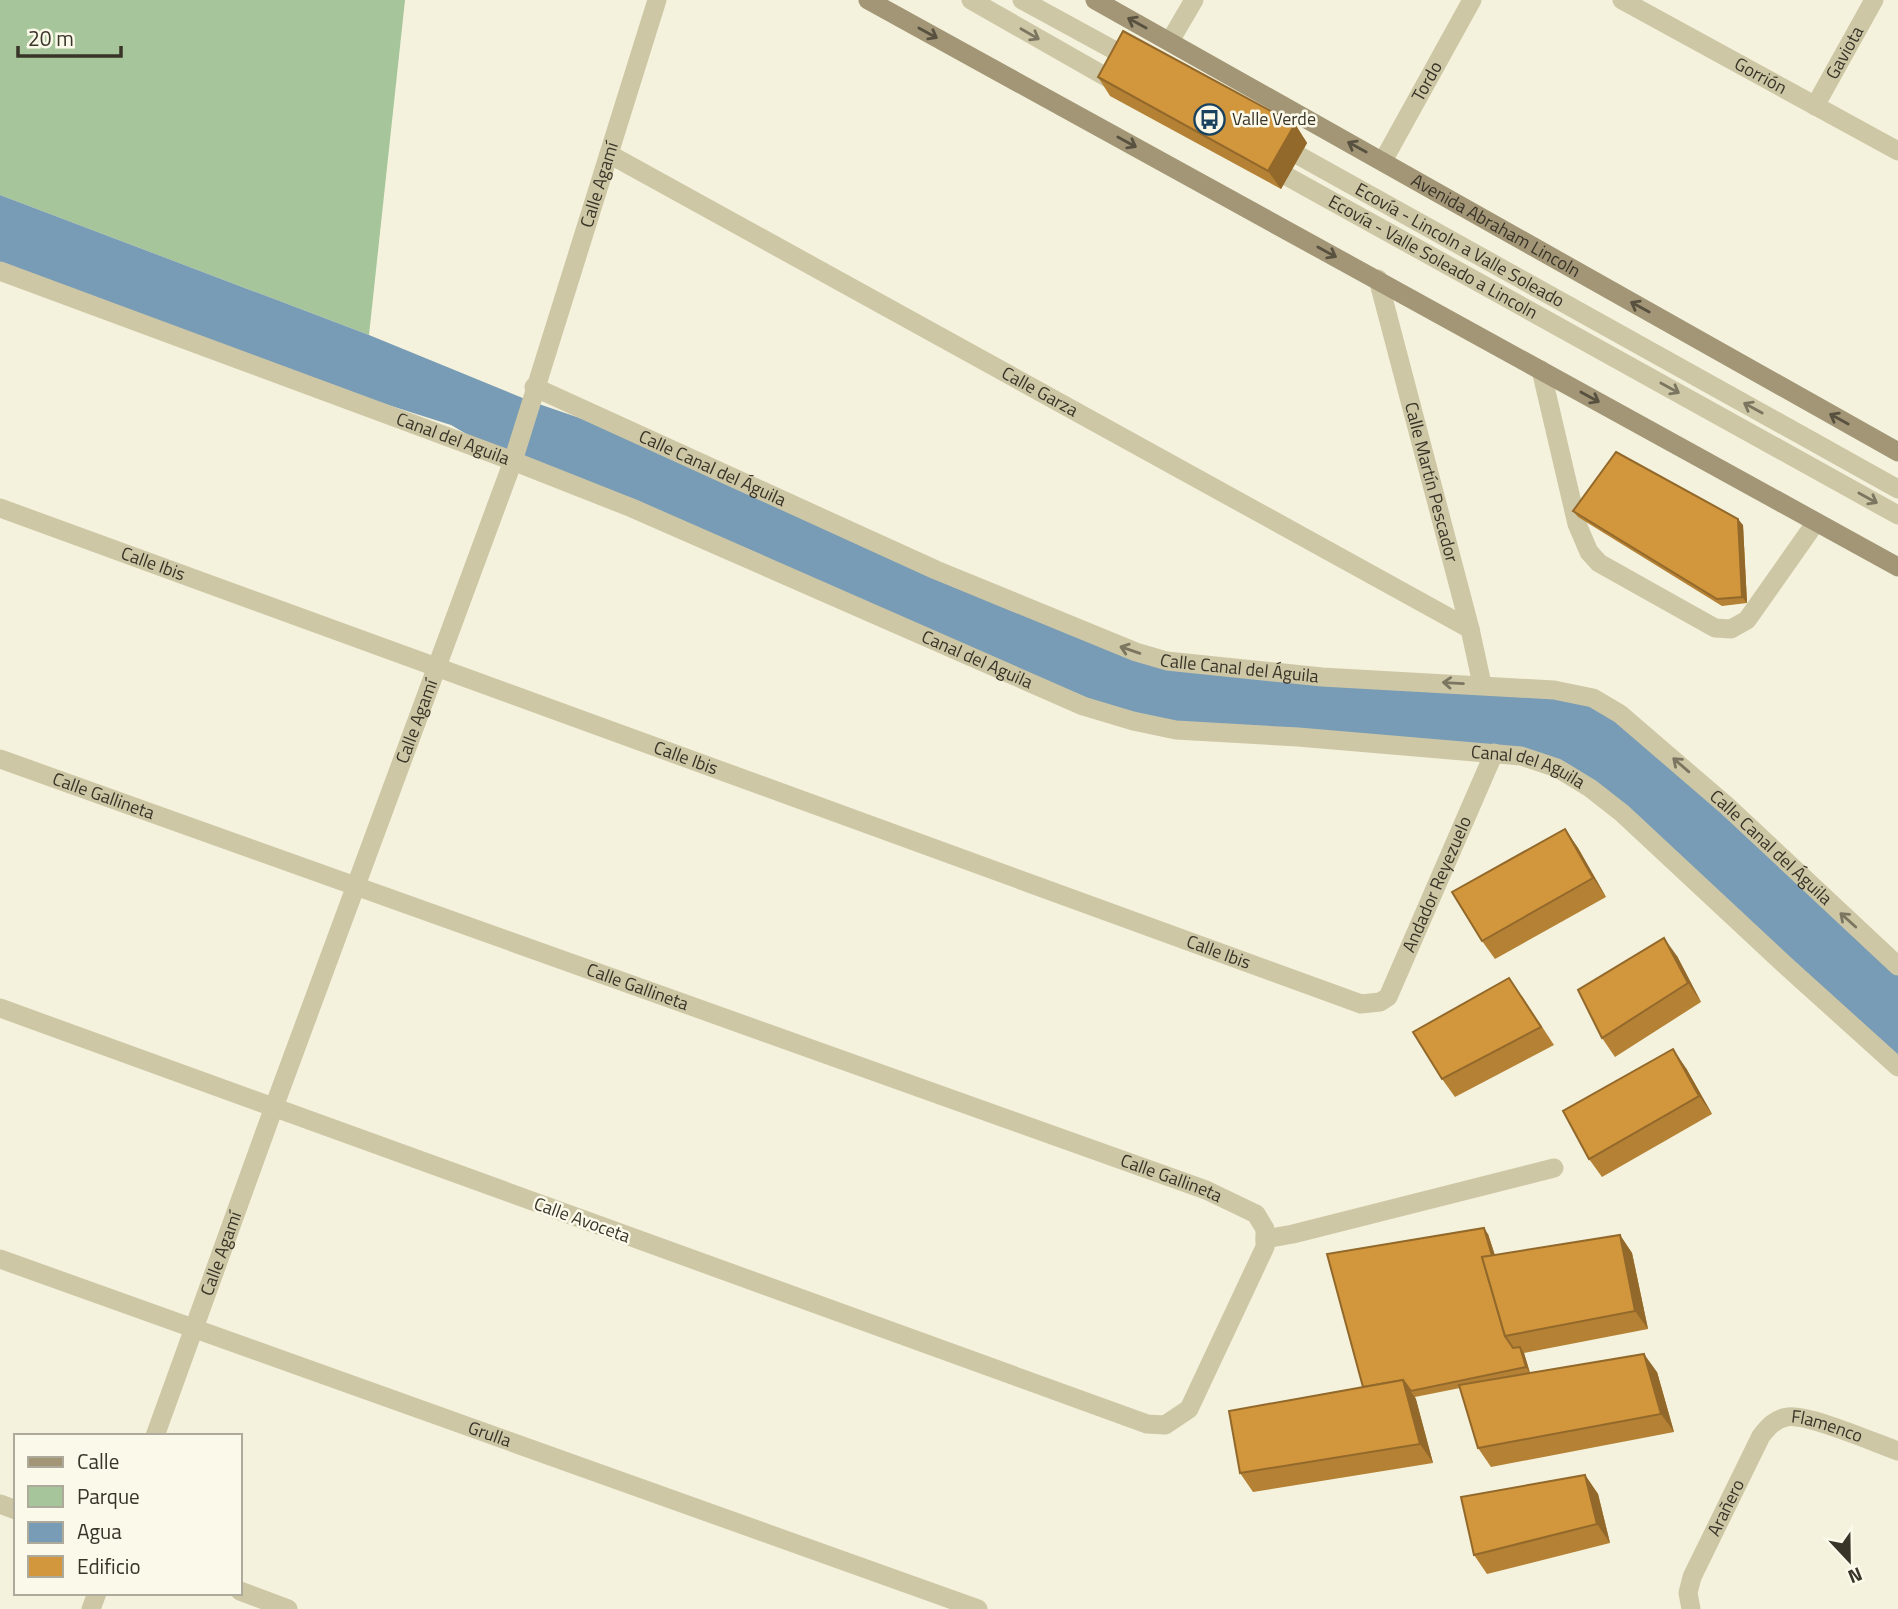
<svg xmlns="http://www.w3.org/2000/svg" width="1898" height="1609" font-family="'Titillium Web',sans-serif">
	<style>
		.green { fill: #a7c59a }
		.water { fill: #789cb5 }
		.lines { fill: none; stroke-linecap: round; stroke-linejoin: round }
		.service { stroke: #cec7a6; stroke-width: 19 }
		.minor { stroke: #cec7a6; stroke-width: 19 }
		.tertiary { stroke: #cec7a6; stroke-width: 19 }
		.secondary { stroke: #a29677; stroke-width: 19 }
		.wall { fill: #b58134 }
		.shaded-wall { fill: #93692b }
		.building { fill: #d2963d; stroke: #93692b; stroke-width: 2 }
		.oneway { stroke: #585140 }
		.oneway2 { stroke: #7c7661 }
		.labels { text-anchor: middle; stroke-width: 5; stroke-linejoin: round; paint-order: stroke }
		.street-label { font-size: 18px; fill: #393428; stroke: #fbf9e9 }
		.poi-label { font-size: 18px; fill: #393428; stroke: #fbf9e9; text-anchor: start }
	</style>
	<rect width="100%" height="100%" fill="#f4f2dc"/>
	<path class="green" d="M0,0H405L369,335L0,195Z"/>
	<path class="water" d="M0,195L369,335L530,401L679,452L1136,652L1593,698L1898,968V1067L1557,768L1133,721L513,461L451,425L203,346L0,271Z"/>
	<g class="lines">
		<g class="service">
			<path d="M971,0L1122,86"/>
			<path d="M1022,0L1134,61"/>
			<path id="s1" d="M1278,144L1898,489"/>
			<path id="s2" d="M1265,164L1898,515"/>
			<path d="M1541,370L1577,524L1589,552L1599,563L1715,628L1731,629L1747,620L1816,522"/>
			<path d="M1265,1239L1293,1234L1554,1168"/>
		</g>
		<g class="minor">
			<path id="s3" d="M1622,0L1898,151"/>
			<path d="M1170,41L1194,0"/>
			<path id="s4" d="M1815,106L1874,0"/>
			<path id="s5" d="M609,154L1470,629"/>
			<path id="s6" d="M1383,161L1472,0"/>
			<path id="s7" d="M0,271L513,461L632,508L1083,706L1133,721L1176,730L1298,737L1521,756L1557,768L1590,788L1622,813L1785,965L1898,1067"/>
			<path id="s8" d="M1378,279L1470,629L1482,684"/>
			<path id="s9" d="M534,387L936,570L1136,652L1167,661L1322,677L1554,690L1593,698L1620,714L1727,806L1898,966"/>
			<path id="s10" d="M0,508L1361,1004L1380,1002L1388,997L1494,753"/>
			<path id="s11" d="M0,759L1206,1190L1256,1214L1265,1229V1247L1189,1409L1165,1425L1147,1424L0,1008"/>
			<path id="s12" d="M0,1259L978,1609"/>
			<path d="M0,1504L16,1510"/>
			<path d="M240,1591L288,1609"/>
			<path id="s13" d="M1691,1609L1688,1593L1692,1577L1761,1436C1768,1427 1775,1419 1787,1417C1807,1413 1875,1443 1898,1451"/>
		</g>
		<g class="tertiary">
			<path id="s14" d="M155,1436L274,1107L513,461L657,0"/>
			<path d="M91,1609L97,1593"/>
		</g>
		<g class="secondary">
			<path d="M868,0L1898,567"/>
			<path id="s15" d="M1095,0L1898,452"/>
		</g>
	</g>
	<g class="wall">
		<path d="M1098,77L1295,124L1307,143L1281,189L1110,96Z"/>
		<path d="M1573,511L1743,525L1747,603L1722,606L1578,517Z"/>
		<path d="M1565,829L1578,848L1606,897L1495,959L1482,941Z"/>
		<path d="M1677,956L1701,1002L1615,1057L1602,1038Z"/>
		<path d="M1522,996L1554,1045L1455,1097L1442,1079Z"/>
		<path d="M1686,1068L1712,1114L1602,1177L1589,1159Z"/>
		<path d="M1488,1234L1495,1255L1620,1235L1632,1253L1648,1329L1524,1353L1530,1373L1657,1372L1674,1432L1491,1467L1478,1448L1460,1388L1415,1397L1433,1463L1253,1492L1240,1473L1363,1387Z"/>
		<path d="M1585,1475L1598,1494L1610,1543L1487,1574L1474,1555Z"/>
	</g>
	<g class="shaded-wall">
		<path d="M1295,124L1307,143L1281,189L1268,171Z"/>
		<path d="M1738,519L1743,525L1747,603L1742,597Z"/>
		<path d="M1565,829L1578,848L1606,897L1593,878Z"/>
		<path d="M1664,938L1677,956L1701,1002L1688,983Z"/>
		<path d="M1673,1049L1686,1068L1712,1114L1699,1096Z"/>
		<path d="M1484,1228L1488,1234L1501,1275L1496,1269Z"/>
		<path d="M1620,1235L1632,1253L1648,1329L1635,1311Z"/>
		<path d="M1520,1347L1524,1353L1530,1373L1526,1367Z"/>
		<path d="M1644,1354L1657,1372L1674,1432L1661,1414Z"/>
		<path d="M1403,1380L1416,1399L1433,1463L1420,1444Z"/>
		<path d="M1585,1475L1598,1494L1610,1543L1597,1524Z"/>
	</g>
	<g class="building">
		<path d="M1123,31L1295,124L1268,171L1098,77Z"/>
		<path d="M1616,452L1738,519L1742,597L1717,599L1573,511Z"/>
		<path d="M1565,829L1593,878L1482,941L1452,892Z"/>
		<path d="M1664,938L1688,983L1602,1038L1578,990Z"/>
		<path d="M1509,978L1541,1027L1442,1079L1413,1032Z"/>
		<path d="M1673,1049L1699,1096L1589,1159L1563,1111Z"/>
		<path d="M1484,1228L1492,1256L1482,1257L1505,1336L1513,1348L1520,1347L1526,1367L1411,1391L1403,1380L1363,1387L1327,1254Z"/>
		<path d="M1620,1235L1635,1311L1505,1336L1482,1257Z"/>
		<path d="M1644,1354L1661,1414L1478,1448L1459,1385Z"/>
		<path d="M1403,1380L1420,1444L1240,1473L1229,1411Z"/>
		<path d="M1585,1475L1597,1524L1474,1555L1461,1497Z"/>
	</g>
	<defs><path id="oneway-shaft" d="M-6 0H5M1.5-3L5.5 0L1.5 3" fill="none" stroke-width="1.6" stroke-linecap="round" stroke-linejoin="round" transform="scale(1.75)"/></defs>
	<g class="oneway">
		<use href="#oneway-shaft" transform="translate(1137 23) rotate(-151)"/>
		<use href="#oneway-shaft" transform="translate(928 33) rotate(29)"/>
		<use href="#oneway-shaft" transform="translate(1127 142) rotate(29)"/>
		<use href="#oneway-shaft" transform="translate(1357 147) rotate(-151)"/>
		<use href="#oneway-shaft" transform="translate(1327 252) rotate(29)"/>
		<use href="#oneway-shaft" transform="translate(1640 307) rotate(-151)"/>
		<use href="#oneway-shaft" transform="translate(1590 397) rotate(29)"/>
		<use href="#oneway-shaft" transform="translate(1839 419) rotate(-151)"/>
	</g>
	<g class="oneway2">
		<use href="#oneway-shaft" transform="translate(1030 34) rotate(30)"/>
		<use href="#oneway-shaft" transform="translate(1670 388) rotate(29)"/>
		<use href="#oneway-shaft" transform="translate(1753 408) rotate(-151)"/>
		<use href="#oneway-shaft" transform="translate(1868 498) rotate(29)"/>
		<use href="#oneway-shaft" transform="translate(1130 650) rotate(-161)"/>
		<use href="#oneway-shaft" transform="translate(1453 683) rotate(-177)"/>
		<use href="#oneway-shaft" transform="translate(1681 765) rotate(-139)"/>
		<use href="#oneway-shaft" transform="translate(1848 920) rotate(-138)"/>
	</g>
	<defs>
		<symbol id="bus-ring" viewBox="-11 -11 22 22"><circle r="9.5" fill="#fbf9e9" stroke="#19425f" stroke-width="1.5"/><path d="M-5-6H5V4H4V6H2V4H-2V6H-4V4H-5ZM-3.5-4V0h7V-4ZM-3.5 1.2v1.5H-2V1.2ZM2 1.2v1.5H3.5V1.2Z" fill="#19425f"/></symbol>
	</defs>
	<g fill-rule="evenodd">
		<use href="#bus-ring" x="1192" y="102" width="35" height="35"/>
	</g>
	<g class="labels">
		<g class="street-label">
			<text dy="6" stroke="none"><textPath href="#s4" startOffset="61">Gaviota</textPath></text>
			<text dy="6" stroke="none"><textPath href="#s3" startOffset="158">Gorrión</textPath></text>
			<text dy="6" stroke="none"><textPath href="#s6" startOffset="91">Tordo</textPath></text>
			<text dy="6" stroke="none"><textPath href="#s14" startOffset="1328">Calle Agamí</textPath></text>
			<text dy="6" stroke="none"><textPath href="#s15" startOffset="460">Avenida Abraham Lincoln</textPath></text>
			<text dy="6" stroke="none"><textPath href="#s1" startOffset="208">Ecovía - Lincoln a Valle Soleado</textPath></text>
			<text dy="6" stroke="none"><textPath href="#s2" startOffset="192">Ecovía - Valle Soleado a Lincoln</textPath></text>
			<text dy="6" stroke="none"><textPath href="#s5" startOffset="492">Calle Garza</textPath></text>
			<text dy="6" stroke="none"><textPath href="#s7" startOffset="483">Canal del Aguila</textPath></text>
			<text dy="6" stroke="none"><textPath href="#s9" startOffset="196">Calle Canal del Águila</textPath></text>
			<text dy="6" stroke="none"><textPath href="#s8" startOffset="210">Calle Martín Pescador</textPath></text>
			<text dy="6" stroke="none"><textPath href="#s10" startOffset="163">Calle Ibis</textPath></text>
			<text dy="6" stroke="none"><textPath href="#s7" startOffset="1052">Canal del Aguila</textPath></text>
			<text dy="6" stroke="none"><textPath href="#s9" startOffset="763">Calle Canal del Águila</textPath></text>
			<text dy="6" stroke="none"><textPath href="#s14" startOffset="761">Calle Agamí</textPath></text>
			<text dy="6" stroke="none"><textPath href="#s10" startOffset="730">Calle Ibis</textPath></text>
			<text dy="6" stroke="none"><textPath href="#s7" startOffset="1619">Canal del Aguila</textPath></text>
			<text dy="6" stroke="none"><textPath href="#s11" startOffset="110">Calle Gallineta</textPath></text>
			<text dy="6" stroke="none"><textPath href="#s9" startOffset="1351">Calle Canal del Águila</textPath></text>
			<text dy="6" stroke="none"><textPath href="#s10" startOffset="1600">Andador Reyezuelo</textPath></text>
			<text dy="6" stroke="none"><textPath href="#s10" startOffset="1297">Calle Ibis</textPath></text>
			<text dy="6" stroke="none"><textPath href="#s11" startOffset="677">Calle Gallineta</textPath></text>
			<text dy="6" stroke="none"><textPath href="#s11" startOffset="1244">Calle Gallineta</textPath></text>
			<text transform="translate(582 1220) rotate(20)" y="6">Calle Avoceta</text>
			<text dy="6" stroke="none"><textPath href="#s14" startOffset="194">Calle Agamí</textPath></text>
			<text dy="6" stroke="none"><textPath href="#s13" startOffset="264">Flamenco</textPath></text>
			<text dy="6" stroke="none"><textPath href="#s12" startOffset="520">Grulla</textPath></text>
			<text dy="6" stroke="none"><textPath href="#s13" startOffset="110">Arañero</textPath></text>
		</g>
		<g class="poi-label">
			<text x="1232" y="125">Valle Verde</text>
		</g>
	</g>
	<rect x="14" y="1434" width="228" height="161" fill="#fbf9e9" stroke="#adaa9c" stroke-width="2"/>
	<rect x="28" y="1457" width="35" height="10" fill="#a29677" stroke="#adaa9c" stroke-width="2"/>
	<text x="77" y="1469" font-size="21" fill="#393428">Calle</text>
	<rect x="28" y="1486" width="35" height="21" fill="#a7c59a" stroke="#adaa9c" stroke-width="2"/>
	<text x="77" y="1504" font-size="21" fill="#393428">Parque</text>
	<rect x="28" y="1522" width="35" height="21" fill="#789cb5" stroke="#adaa9c" stroke-width="2"/>
	<text x="77" y="1539" font-size="21" fill="#393428">Agua</text>
	<rect x="28" y="1556" width="35" height="21" fill="#d2963d" stroke="#adaa9c" stroke-width="2"/>
	<text x="77" y="1574" font-size="21" fill="#393428">Edificio</text>
	<g transform="translate(1849 1560) rotate(158)" stroke="#fbf9e9" stroke-width="5" paint-order="stroke">
	<path d="M0-5L12 26L0 18L-12 26Z" fill="#393428"/>
	<text y="-10" font-size="19" font-weight="bold" text-anchor="middle" fill="#393428">N</text>
	</g>
	<path d="M18 46v10h103v-10" fill="none" stroke="#393428" stroke-width="3.5"/>
	<text x="28" y="46" font-size="21" fill="#393428" stroke="#fbf9e9" stroke-width="5" paint-order="stroke">20 m</text>
</svg>
